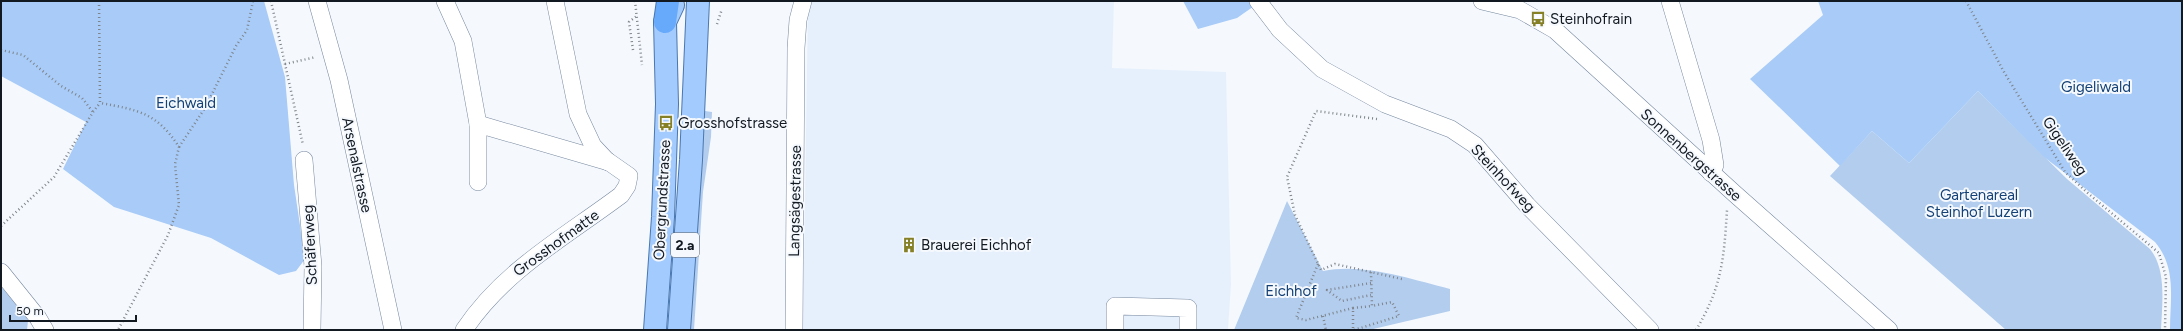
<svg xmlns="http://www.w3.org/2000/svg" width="2183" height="331" font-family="Figtree,sans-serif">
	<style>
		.built { fill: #e6f0fc }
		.green { fill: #b3cdee }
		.forest { fill: #a8cbf7 }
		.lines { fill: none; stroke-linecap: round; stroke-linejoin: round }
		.minor-casing { stroke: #76879e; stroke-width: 18 }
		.major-casing { stroke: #4977af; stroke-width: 24 }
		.highway-casing { stroke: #4977af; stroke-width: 24 }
		.path { stroke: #7e848b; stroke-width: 2.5; stroke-dasharray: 1 3; stroke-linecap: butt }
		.minor { stroke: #fff; stroke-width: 17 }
		.major { stroke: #a4cbfd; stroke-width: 22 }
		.highway { stroke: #67a9fb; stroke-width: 22 }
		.labels { text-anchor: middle; stroke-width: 4; stroke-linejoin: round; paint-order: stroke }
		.shield { fill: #f5f9fe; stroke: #565c63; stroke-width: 1 }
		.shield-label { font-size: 14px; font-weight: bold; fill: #121921 }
		.poi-label { font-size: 15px; fill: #121921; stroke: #f5f9fe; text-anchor: start }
		.park-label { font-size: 15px; fill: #144176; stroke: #f5f9fe }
		.street-label { font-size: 15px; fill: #121921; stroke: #f5f9fe }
	</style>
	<rect width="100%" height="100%" fill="#f5f9fe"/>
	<path class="built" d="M808,1H1114L1112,68L1226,72L1231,284L1228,330H803Z"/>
	<g class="green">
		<path d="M1978,91L2067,179L2150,249C2167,270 2162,304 2161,330H2006L1830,176L1872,131L1909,163Z"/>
		<path d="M705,111L712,112L711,137L703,192L694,330H687Z"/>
		<path d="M1287,201L1323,271C1364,263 1410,279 1450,289V311L1369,330H1234Z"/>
		<path d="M1,286L26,316L28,321L27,330H1Z"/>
	</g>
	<g class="forest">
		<path d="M1,1H264L285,77L294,185L305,259L296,271L279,275L211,238L114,207L63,169L86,122L1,76Z"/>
		<path d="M1183,1H1255L1257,4L1237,18L1198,29Z"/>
		<path d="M1818,1H2182V330H2170C2170,299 2177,268 2155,242L2044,157L1978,91L1909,163L1872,131L1840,166L1750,79L1823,15Z"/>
	</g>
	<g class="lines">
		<defs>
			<g id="minor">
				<path d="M317,1L339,80L393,330"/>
				<path d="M445,1L463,41L478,124V182"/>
				<path d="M555,1L578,114L593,146L608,162"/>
				<path d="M1258,1L1280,30L1322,69L1385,104L1451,129L1475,145L1527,205L1650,330"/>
				<path d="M1482,1L1520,10L1555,30L1735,194L1889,330"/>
				<path d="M1670,1L1711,140L1715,165L1711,173"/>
				<path d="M304,160L313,266L312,330"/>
				<path d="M1,272L38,318L45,330"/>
				<path d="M464,330C504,270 565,237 621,195L627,186L629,176L609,162L478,124"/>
				<path d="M794,330L796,48L798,20L803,1"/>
				<path d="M1115,330V306L1188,308V330"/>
			</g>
			<g id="major">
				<path d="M655,330L663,217L667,104L665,22L673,5"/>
				<path d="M679,330L691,160L698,1"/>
			</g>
			<path id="highway" d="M665,22L668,1"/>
		</defs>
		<use href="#minor" class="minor-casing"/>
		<use href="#major" class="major-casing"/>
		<use href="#highway" class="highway-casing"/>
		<g class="path">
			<path d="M99,1L100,103C139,110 157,113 179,147L175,164L179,205L168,235L118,330"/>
			<path d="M271,1L303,145"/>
			<path d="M635,1L642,65"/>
			<path d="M1966,1L2004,72L2065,172L2090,195L2159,253L2166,277L2165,330"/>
			<path d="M717,24L722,9"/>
			<path d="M1,50L23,55L61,86L82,98L93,112"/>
			<path d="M633,50L629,22L638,15"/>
			<path d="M285,64L316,57"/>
			<path d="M1377,119L1316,111L1287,177L1295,215L1321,270L1335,264L1402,279"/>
			<path d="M179,147L205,108L236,46L247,30L253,1"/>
			<path d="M1,226L54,177L93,112L100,103"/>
			<path d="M1318,264L1296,318L1306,320L1353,308V330"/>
			<path d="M1371,283L1327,290L1342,301L1371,295"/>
			<path d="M1353,308L1372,306"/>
			<path d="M1323,316L1326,330"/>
			<path d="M1354,330L1399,316L1392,302L1372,306L1371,272"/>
			<path d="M1696,330C1722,287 1724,258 1727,210"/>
		</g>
		<use href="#minor" class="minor"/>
		<use href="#major" class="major"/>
		<use href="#highway" class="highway"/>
	</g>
	<defs>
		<symbol id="bus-bare" viewBox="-9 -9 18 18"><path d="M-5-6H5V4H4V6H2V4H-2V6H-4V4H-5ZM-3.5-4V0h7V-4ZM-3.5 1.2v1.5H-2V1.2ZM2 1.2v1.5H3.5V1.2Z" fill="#857f26" stroke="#f5f9fe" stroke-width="2.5" paint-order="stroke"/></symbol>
		<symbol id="building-bare" viewBox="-9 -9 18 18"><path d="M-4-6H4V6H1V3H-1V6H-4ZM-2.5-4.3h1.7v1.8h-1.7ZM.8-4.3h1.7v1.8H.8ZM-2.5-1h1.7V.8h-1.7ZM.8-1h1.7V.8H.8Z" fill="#857f26" stroke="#f5f9fe" stroke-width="2.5" paint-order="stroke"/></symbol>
	</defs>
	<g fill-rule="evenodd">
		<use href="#bus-bare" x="1527" y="8" width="22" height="22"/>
		<use href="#bus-bare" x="655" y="112" width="22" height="22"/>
		<use href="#building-bare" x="898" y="234" width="22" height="22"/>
	</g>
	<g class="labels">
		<rect class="shield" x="671" y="233" width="28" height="24" rx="3"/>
		<g class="shield-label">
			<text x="685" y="250">2.a</text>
		</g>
		<g class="poi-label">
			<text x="1550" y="24">Steinhofrain</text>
			<text x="678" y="128">Grosshofstrasse</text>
			<text x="921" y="250">Brauerei Eichhof</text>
		</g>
		<g class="park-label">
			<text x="2096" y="92">Gigeliwald</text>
			<text x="186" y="108">Eichwald</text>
			<text x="1979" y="200">Gartenareal<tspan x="1979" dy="17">Steinhof Luzern</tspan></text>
			<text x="1291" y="296">Eichhof</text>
		</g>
		<g class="street-label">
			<text transform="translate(2065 146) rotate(56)" y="5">Gigeliweg</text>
			<text transform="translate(1691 155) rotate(42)" y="5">Sonnenbergstrasse</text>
			<text transform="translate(357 165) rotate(78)" y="5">Arsenalstrasse</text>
			<text transform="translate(1503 178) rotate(47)" y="5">Steinhofweg</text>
			<text transform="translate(662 200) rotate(-87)" y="5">Obergrundstrasse</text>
			<text transform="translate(795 201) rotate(-89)" y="5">Langsägestrasse</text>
			<text transform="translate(556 243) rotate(-36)" y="5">Grosshofmatte</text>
			<text transform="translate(310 245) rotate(-93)" y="5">Schäferweg</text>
		</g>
	</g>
	<rect width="2183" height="331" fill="none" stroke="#121921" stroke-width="4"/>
	<path d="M10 315v6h126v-6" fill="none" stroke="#121921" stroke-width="2"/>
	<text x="16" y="315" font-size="12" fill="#121921" stroke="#f5f9fe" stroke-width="3" paint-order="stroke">50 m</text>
</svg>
